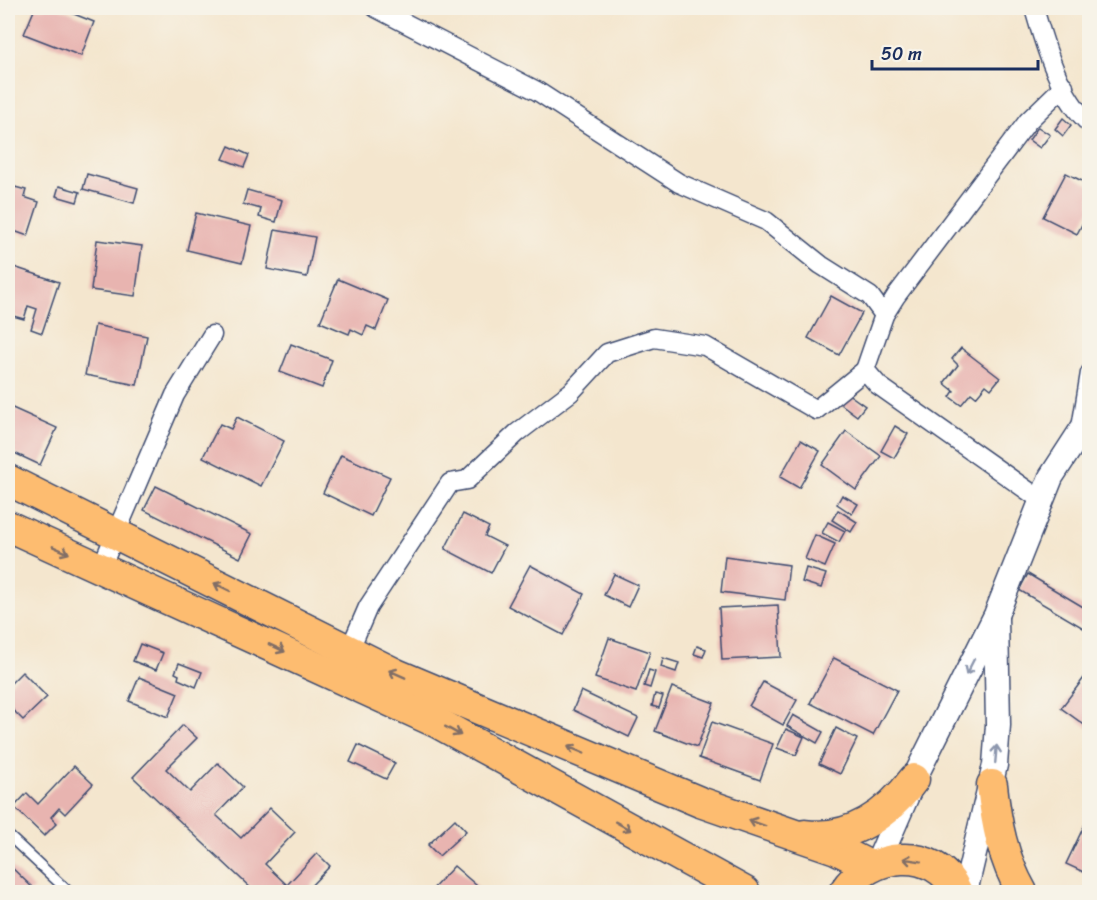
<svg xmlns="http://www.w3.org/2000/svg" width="1097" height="900" font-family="Sriracha,sans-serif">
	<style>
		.building { fill: #e8b4b0 }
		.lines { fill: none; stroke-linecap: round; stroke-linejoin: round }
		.service-casing { stroke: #3c4a6f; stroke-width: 12 }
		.minor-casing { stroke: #3c4a6f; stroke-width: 21 }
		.tertiary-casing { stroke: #3c4a6f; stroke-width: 27 }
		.primary-casing { stroke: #3c4a6f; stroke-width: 33 }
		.service { stroke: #fff; stroke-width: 9 }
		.minor { stroke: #fff; stroke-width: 18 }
		.tertiary { stroke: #fff; stroke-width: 24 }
		.primary { stroke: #fdbc70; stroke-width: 30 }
		.oneway { stroke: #816e66 }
		.oneway2 { stroke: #8d97ae }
	</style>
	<rect width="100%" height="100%" fill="#f7f3e8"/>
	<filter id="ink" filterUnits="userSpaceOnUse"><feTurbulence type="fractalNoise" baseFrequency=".0167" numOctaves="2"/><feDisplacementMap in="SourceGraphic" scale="12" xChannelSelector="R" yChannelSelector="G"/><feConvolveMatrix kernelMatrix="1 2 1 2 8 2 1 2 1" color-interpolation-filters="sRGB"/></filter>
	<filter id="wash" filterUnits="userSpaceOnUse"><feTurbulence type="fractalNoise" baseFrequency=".008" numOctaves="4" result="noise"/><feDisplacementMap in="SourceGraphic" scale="24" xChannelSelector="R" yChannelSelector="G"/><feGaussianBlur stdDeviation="1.35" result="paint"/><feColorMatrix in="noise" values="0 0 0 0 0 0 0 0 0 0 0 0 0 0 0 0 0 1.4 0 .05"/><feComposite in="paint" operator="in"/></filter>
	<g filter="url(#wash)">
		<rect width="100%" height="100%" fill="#f4e6ce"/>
		<g id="blocks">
			<g class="building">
				<path d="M35,8H59L94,22L81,56L24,34Z"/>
				<path d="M1063,118L1071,125L1063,136L1055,129Z"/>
				<path d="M1038,127L1050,135L1040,148L1029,140Z"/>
				<path d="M229,146L249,155L244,167L223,159Z"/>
				<path d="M1066,173L1090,185V209L1077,234L1043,217Z"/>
				<path d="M87,174L138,188L134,203L83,189Z"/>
				<path d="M59,186L80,192L77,202L56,196Z"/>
				<path d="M15,187L26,190L24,197L39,202L28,236L11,230L8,239V191L13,193Z"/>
				<path d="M247,190L282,200L276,222L259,217L261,209L243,204Z"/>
				<path d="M196,213L251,226L242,263L187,250Z"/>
				<path d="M275,230L315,237L307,277L267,269Z"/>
				<path d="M97,240L142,246L135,296L91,290Z"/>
				<path d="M8,265L59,282L42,333L31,329L37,309L28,306L24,319L13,316L10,326H8Z"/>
				<path d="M338,279L388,300L376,330L367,326L363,335L351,329L349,334L320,322Z"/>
				<path d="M831,296L862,313L839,355L808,338Z"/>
				<path d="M95,325L147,336L137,385L85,375Z"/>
				<path d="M291,344L332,360L322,388L280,372Z"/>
				<path d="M961,348L1000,378L991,389L986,385L976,397L971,393L961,405L950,397L954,391L944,383L958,365L952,359Z"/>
				<path d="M844,391L865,406L857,416L837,401Z"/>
				<path d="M8,406L57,428L40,465L8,450Z"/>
				<path d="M237,417L284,441L261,486L203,457L220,424L231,429Z"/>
				<path d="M895,426L908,434L894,458L881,451Z"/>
				<path d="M846,431L881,456L856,490L822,465Z"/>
				<path d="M801,440L820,451L799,488L780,477Z"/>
				<path d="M341,455L390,477L371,516L323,493Z"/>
				<path d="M156,486L252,534L240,558L144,510Z"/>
				<path d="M842,495L858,504L852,514L837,504Z"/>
				<path d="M838,510L857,522L851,532L832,520Z"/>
				<path d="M463,514L489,527L485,536L505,546L491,573L445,549Z"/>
				<path d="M828,522L845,531L839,542L822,533Z"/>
				<path d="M815,535L835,544L825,567L805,559Z"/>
				<path d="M725,556L789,565L785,600L721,592Z"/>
				<path d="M530,565L584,594L563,635L508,606Z"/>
				<path d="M806,568L826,574L821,588L802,582Z"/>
				<path d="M614,574L638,585L628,607L604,595Z"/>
				<path d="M1028,574L1090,611V632L1019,590Z"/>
				<path d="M778,605L781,657L722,660L719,608Z"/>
				<path d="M609,638L650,652L636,692L595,678Z"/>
				<path d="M140,644L163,653L156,670L133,661Z"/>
				<path d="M697,646L706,649L703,657L694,654Z"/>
				<path d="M663,658L679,663L676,672L661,667Z"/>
				<path d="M834,658L897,690L873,735L810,703Z"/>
				<path d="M179,663L202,672L196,687L178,679L179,675L175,673Z"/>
				<path d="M649,670L655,672L650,688L644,686Z"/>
				<path d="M1090,670V729L1061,708Z"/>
				<path d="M22,672L47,697L23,720L8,705V686Z"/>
				<path d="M139,677L178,693L168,717L129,701Z"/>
				<path d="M763,682L797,700L783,725L749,706Z"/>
				<path d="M672,687L714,703L697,747L655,731Z"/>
				<path d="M581,691L638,718L629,737L573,710Z"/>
				<path d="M655,694L663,696L659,708L652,706Z"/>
				<path d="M793,715L823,732L817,743L787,726Z"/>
				<path d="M712,722L773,744L760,780L699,758Z"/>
				<path d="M183,725L197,738L166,769L190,792L218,763L243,787L216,815L241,838L270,808L295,832L265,864L287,885L317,853L330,866L305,892H255L133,777Z"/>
				<path d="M836,728L857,739L840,774L819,764Z"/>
				<path d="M786,729L804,737L796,755L777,748Z"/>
				<path d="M358,745L395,763L386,779L350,762Z"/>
				<path d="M74,766L93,784L65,814L59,808L51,817L57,823L44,836L14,807L27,793L38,804Z"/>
				<path d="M455,819L466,831L439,856L428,845Z"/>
				<path d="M1085,824L1090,826V875L1066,864Z"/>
				<path d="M9,865L34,889L30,892H8Z"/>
				<path d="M454,866L484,892H430Z"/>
			</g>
		</g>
	</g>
	<g filter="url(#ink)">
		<use href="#blocks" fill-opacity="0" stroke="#3c4a6f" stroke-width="1.5"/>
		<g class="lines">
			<defs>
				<path id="service" d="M8,835L69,892"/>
				<g id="minor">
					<path d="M376,8L537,91L679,183L766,221L821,265L870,296L884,315"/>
					<path d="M1034,8C1044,44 1060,98 1090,124"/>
					<path d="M1081,428L1090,373"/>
					<path d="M1041,500L878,385L865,370L884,315L896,296L1028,121L1064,86"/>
					<path d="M101,568L175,395L212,335"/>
					<path d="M349,651L368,607L450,483L467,480L517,433L571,392L607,353L654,338L705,346L816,410L865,370"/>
				</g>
				<g id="tertiary">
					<path d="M878,862L914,779L996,615L1051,477L1090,417"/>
					<path d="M965,892L995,765L998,725L996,618"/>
				</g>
				<g id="primary">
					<path d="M8,480L396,674L700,802L836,849L870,866"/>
					<path d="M8,526L438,723L745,892"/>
					<path d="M992,785C996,823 1003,859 1022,892"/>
					<path d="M805,835C851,841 888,814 914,779"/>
					<path d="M844,892C869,852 935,844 957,892"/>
				</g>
			</defs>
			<use href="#service" class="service-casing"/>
			<use href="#minor" class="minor-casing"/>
			<use href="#tertiary" class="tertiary-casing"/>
			<use href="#primary" class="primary-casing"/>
			<use href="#service" class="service"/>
			<use href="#minor" class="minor"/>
			<use href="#tertiary" class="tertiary"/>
			<use href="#primary" class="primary"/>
		</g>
		<defs><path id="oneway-shaft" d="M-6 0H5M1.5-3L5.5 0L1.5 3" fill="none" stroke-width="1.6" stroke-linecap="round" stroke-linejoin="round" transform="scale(1.5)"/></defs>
		<g class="oneway">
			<use href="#oneway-shaft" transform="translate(61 550) rotate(24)"/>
			<use href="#oneway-shaft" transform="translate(222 587) rotate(-154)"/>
			<use href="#oneway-shaft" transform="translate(277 648) rotate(25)"/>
			<use href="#oneway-shaft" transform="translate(397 674) rotate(-156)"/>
			<use href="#oneway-shaft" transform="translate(453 731) rotate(29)"/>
			<use href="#oneway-shaft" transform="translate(576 750) rotate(-157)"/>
			<use href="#oneway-shaft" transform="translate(757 823) rotate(-160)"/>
			<use href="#oneway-shaft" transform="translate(623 826) rotate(29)"/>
			<use href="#oneway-shaft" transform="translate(912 860) rotate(-171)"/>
		</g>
		<g class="oneway2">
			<use href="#oneway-shaft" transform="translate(970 667) rotate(117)"/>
			<use href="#oneway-shaft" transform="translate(996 754) rotate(-85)"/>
		</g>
	</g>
	<rect width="1097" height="900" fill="none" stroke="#f7f3e8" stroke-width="30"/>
	<path d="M872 60v9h166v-9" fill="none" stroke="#1b2f5e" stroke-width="3"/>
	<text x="881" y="60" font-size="18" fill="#1b2f5e" stroke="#f7f3e8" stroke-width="4.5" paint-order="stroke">50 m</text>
</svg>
